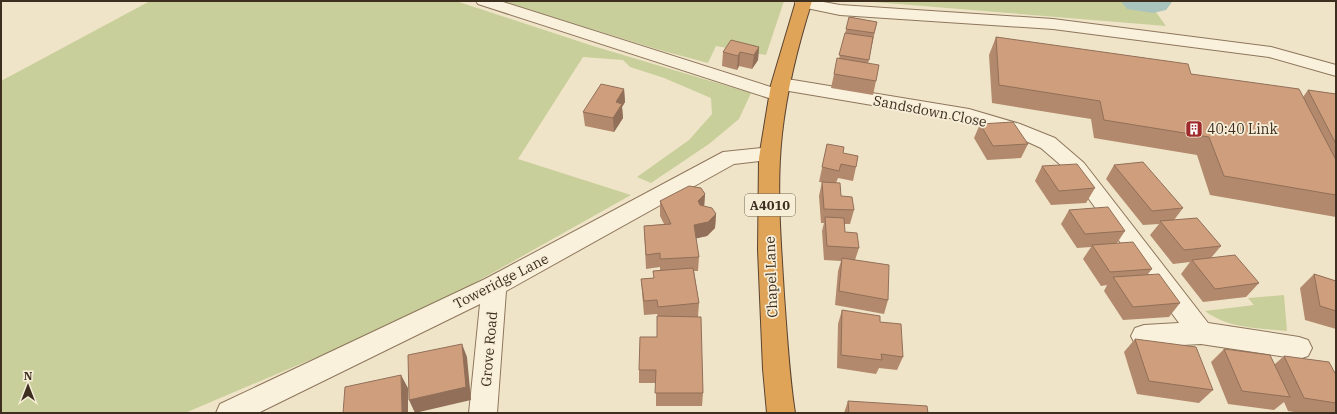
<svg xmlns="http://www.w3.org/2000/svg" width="1337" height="414" font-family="'IBM Plex Serif',serif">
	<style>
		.green { fill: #c9cf9b }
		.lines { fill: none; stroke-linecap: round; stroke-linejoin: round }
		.river { fill: #a9c4bc; fill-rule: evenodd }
		.minor-casing { stroke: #8d765c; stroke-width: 2 }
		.highway-casing { stroke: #5b4430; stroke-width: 2 }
		.minor { fill: #faf1dc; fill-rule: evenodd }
		.highway { fill: #e0a458; fill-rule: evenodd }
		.wall { fill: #b2896c }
		.shaded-wall { fill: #916f58 }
		.building { fill: #cf9f7d; stroke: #916f58 }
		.labels { text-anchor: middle; stroke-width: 3.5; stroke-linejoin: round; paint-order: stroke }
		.shield { fill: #f7eed8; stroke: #756857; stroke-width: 1 }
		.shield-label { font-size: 13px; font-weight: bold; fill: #3d2e20 }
		.street-label { font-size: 14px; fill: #3d2e20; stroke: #f7eed8 }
		.poi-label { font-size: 14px; fill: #3d2e20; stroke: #f7eed8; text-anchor: start }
	</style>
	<rect width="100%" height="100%" fill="#f0e4c8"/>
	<g class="green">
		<path d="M150,1H456L593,46L751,93L739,119L709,144L651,183L637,177L689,140L712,114L711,98L664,78L630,67L623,60L583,57L518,159L631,195L423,312L185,413H1V81Z"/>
		<path d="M501,1H784L766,55L716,46L708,63L663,51Z"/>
		<path d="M861,1H1148L1166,26Z"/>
		<path d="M1284,295L1287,331C1259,328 1229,329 1205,311L1254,305L1248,298Z"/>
	</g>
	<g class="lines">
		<path class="river" d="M1121,1H1171L1172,2L1166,10L1153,13L1127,9Z"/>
		<defs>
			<g id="minor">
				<path d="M476,1H500L774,88L772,84L774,80L781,78L969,109L1020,124L1055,138L1084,163L1208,323L1299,337L1308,340L1312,348L1308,356L1299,359L1201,344L1144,347L1135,344L1131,336L1135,328L1144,325L1179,323L1070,173L1041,148L1006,132L967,121L777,89L785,91L787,95L785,99L778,101L478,4Z"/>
				<path d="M796,1H818L840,5L1053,19L1271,47L1336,65V76L1269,57L1053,29L840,15L797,6L795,3Z"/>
				<path d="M770,147L777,149L780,154L777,159L734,164L506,291L497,413H469L480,304L258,413H216L220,404L485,279L723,152Z"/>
			</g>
			<path id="highway" d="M796,1H812C798,45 787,89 782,134C776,188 781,242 784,295C787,334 789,374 795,413H767L763,369L758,250L759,158L771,85Z"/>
		</defs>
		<use href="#minor" class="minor-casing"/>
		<use href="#highway" class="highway-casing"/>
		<use href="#minor" class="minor"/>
		<use href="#highway" class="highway"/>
	</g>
	<g class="wall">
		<path d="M849,17L877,22L868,64L876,81L873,95L831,88L834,74L839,59Z"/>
		<path d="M996,37L1191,74L1303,97L1308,90L1336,94V217L1210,195L1197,155L1094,138L1091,119L992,103L989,55Z"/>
		<path d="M759,47L758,60L752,69L739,66L737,70L722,66L723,52Z"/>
		<path d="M624,89L625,102L622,107L623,118L614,132L585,126L583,112Z"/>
		<path d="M980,124L1028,144L1021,158L987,160L974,138Z"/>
		<path d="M827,144L843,153L856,167L853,181L838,178L836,183L841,196L854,210L850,224H844L845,232L859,248L855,260L888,300L884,314L835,305L838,271L841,261L824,260L822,231L824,223H821L819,196L822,182H819Z"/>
		<path d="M1114,165L1183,208L1174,220L1221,246L1211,258L1259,283L1246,297L1203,302L1181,274L1190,262L1173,264L1150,235L1159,224L1143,225L1106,179Z"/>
		<path d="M1042,166L1095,188L1086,203L1051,205L1035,181Z"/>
		<path d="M705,194L704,206L716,214L715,228L707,236L696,238L699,257L698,271H694L699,303L698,317L703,393L702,406H656V383H639V370L657,337L658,316L657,314L644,315L642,292L641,279L654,278L653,271L660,270V267L646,269L644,226L664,224L660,216V201Z"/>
		<path d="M1069,210L1125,231L1117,243L1152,269L1148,274L1180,303L1169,317L1123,320L1104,291L1107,285L1101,286L1083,259L1091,247L1077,248L1061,224Z"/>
		<path d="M1314,274L1336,281V329L1305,320L1300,288Z"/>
		<path d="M842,310L880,322L903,357L897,370L879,368L876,374L837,368L838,324Z"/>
		<path d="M1135,339L1213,390L1199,403L1137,394L1124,352Z"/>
		<path d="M1224,349L1275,364L1284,356L1336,375V413H1300L1288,411L1284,402L1274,410L1228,404L1211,362Z"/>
		<path d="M848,401L928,413H844Z"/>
	</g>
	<g class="shaded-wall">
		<path d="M759,47L758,60L752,69L754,55Z"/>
		<path d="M740,52L739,66L737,70L738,56Z"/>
		<path d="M624,89L625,102L622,107L623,118L614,132L613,118L616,102Z"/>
		<path d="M705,194L704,208L697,216L698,201Z"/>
		<path d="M716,214L715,228L707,236L694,239V225Z"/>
		<path d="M462,344L467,357L471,400L415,413L409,400Z"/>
		<path d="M401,375L408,388V413H402Z"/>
	</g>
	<g class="building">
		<path d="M849,17L877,22L874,33L846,29Z"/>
		<path d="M845,33L873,37L869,60L839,55Z"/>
		<path d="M996,37L1188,64L1191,74L1299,89L1336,160V195L1224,176L1209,137L1104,120L1100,101L999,85Z"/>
		<path d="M731,40L759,47L754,55L740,52L738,56L723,52Z"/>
		<path d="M837,58L879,65L876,81L834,74Z"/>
		<path d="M601,84L624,89L616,102L622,104L613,118L583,112Z"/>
		<path d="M1308,90L1336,94V144Z"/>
		<path d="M1013,122L1028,144L993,146L980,124Z"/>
		<path d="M827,144L844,147L843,153L858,156L856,167L841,164L839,171L822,167Z"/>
		<path d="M1143,162L1183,208L1152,211L1114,165Z"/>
		<path d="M1077,164L1095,188L1059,191L1042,166Z"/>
		<path d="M822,182L840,183L841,196L852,197L854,210L824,209Z"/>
		<path d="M689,186L701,188L705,194L698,201L700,205L712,208L716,214L708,222L694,225L699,257L660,259V253L646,255L644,226L671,224L660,201Z"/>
		<path d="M1108,207L1125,231L1085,234L1069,210Z"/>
		<path d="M825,217L844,218L845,232L857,233L859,248L827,246Z"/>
		<path d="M1197,218L1221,246L1184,250L1160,221Z"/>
		<path d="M1133,242L1152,269L1110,272L1092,245Z"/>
		<path d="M1235,255L1259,283L1215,289L1192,260Z"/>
		<path d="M842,258L889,265L888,300L839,291Z"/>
		<path d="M693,268L699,303L658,307L657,300L644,301L641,279L654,278L653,271Z"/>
		<path d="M1159,274L1180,303L1133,307L1113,277Z"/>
		<path d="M1314,274L1336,281V311L1320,306Z"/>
		<path d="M842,310L880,316V322L901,324L903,357L881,354L882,360L841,355Z"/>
		<path d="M657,316L701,317L703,393H655L656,370H639L640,337H657Z"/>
		<path d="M1135,339L1196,347L1213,390L1149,381Z"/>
		<path d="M462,344L466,387L409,400L408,355Z"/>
		<path d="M1224,349L1270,355L1290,397L1242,391Z"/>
		<path d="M1284,356L1329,362L1336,375V403L1304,398Z"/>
		<path d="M401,375L402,413H343L345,387Z"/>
		<path d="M848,401L927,406L928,413H849Z"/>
	</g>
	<defs>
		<symbol id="building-square" viewBox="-11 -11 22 22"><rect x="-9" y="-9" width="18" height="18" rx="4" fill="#9e2a2b" stroke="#f7eed8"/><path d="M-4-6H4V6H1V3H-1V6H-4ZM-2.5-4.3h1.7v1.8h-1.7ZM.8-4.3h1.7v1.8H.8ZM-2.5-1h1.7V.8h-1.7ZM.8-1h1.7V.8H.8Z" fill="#fff"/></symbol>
	</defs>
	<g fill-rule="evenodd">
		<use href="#building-square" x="1184" y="119" width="20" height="20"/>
	</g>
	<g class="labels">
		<rect class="shield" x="745" y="194" width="50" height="22" rx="3"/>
		<g class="shield-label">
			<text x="770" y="210">A4010</text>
		</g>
		<g class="street-label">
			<text transform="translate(930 111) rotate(11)" y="5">Sandsdown Close</text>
			<text transform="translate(771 277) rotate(-92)" y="5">Chapel Lane</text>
			<text transform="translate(501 281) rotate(-27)" y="5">Toweridge Lane</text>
			<text transform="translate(489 349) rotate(-85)" y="5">Grove Road</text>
		</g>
		<g class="poi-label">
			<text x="1207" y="134">40:40 Link</text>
		</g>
	</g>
	<rect width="1337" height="414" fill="none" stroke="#3d2e20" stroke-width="4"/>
	<g transform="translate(28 386)" stroke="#f7eed8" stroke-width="3" paint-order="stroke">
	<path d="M0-3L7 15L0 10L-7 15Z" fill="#3d2e20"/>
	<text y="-6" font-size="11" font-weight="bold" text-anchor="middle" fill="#3d2e20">N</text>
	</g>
</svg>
